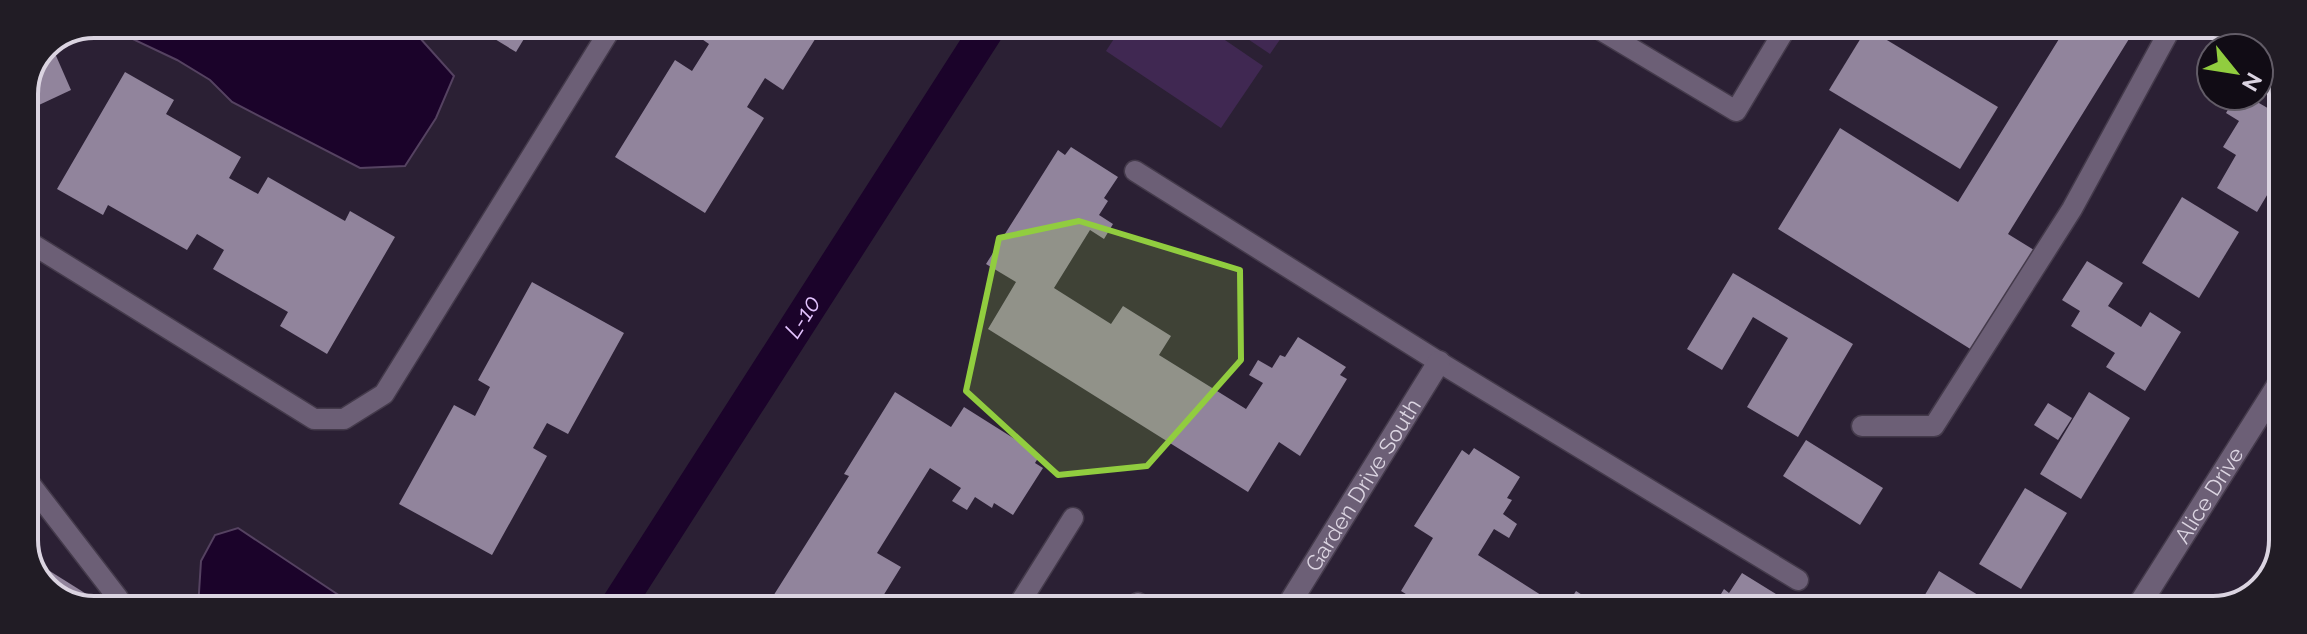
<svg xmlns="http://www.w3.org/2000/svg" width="2307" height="634" font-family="Raleway,sans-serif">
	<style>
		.green { fill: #402852 }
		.water { fill: #1b032a; stroke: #554261; stroke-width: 2 }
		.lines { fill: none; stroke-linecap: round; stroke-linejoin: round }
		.canal { stroke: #1b032a; stroke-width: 34 }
		.building { fill: #91849c }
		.service-casing { stroke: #443a4b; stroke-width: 23 }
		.minor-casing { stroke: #443a4b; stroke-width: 25 }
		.service { stroke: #6c5f76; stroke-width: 20 }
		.minor { stroke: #6c5f76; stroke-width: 22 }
		.marked { fill: #91cd3f; fill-opacity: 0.2; stroke: #91cd3f; stroke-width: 6; stroke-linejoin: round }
		.labels { text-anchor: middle; stroke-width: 8; stroke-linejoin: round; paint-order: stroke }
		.street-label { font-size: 22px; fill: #dbd4e1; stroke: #110c15 }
		.water-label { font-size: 24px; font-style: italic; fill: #e3c3fe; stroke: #110c15 }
		.rim { fill: none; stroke: #dbd4e1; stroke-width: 4 }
	</style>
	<rect width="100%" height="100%" fill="#2b2034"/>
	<g class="green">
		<path d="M1123,25H1203L1263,66L1221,128L1106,51Z"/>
		<path d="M1227,25H1290L1270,54Z"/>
	</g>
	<g class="water">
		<path d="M108,24H405L411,28L454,76L436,118L405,166L360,168L232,102L210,80L177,60L124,35Z"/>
		<path d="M238,528L358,608H198L201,561L215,535Z"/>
	</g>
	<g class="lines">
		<path class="canal" id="s1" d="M616,608L990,25"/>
	</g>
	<g class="building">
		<path d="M470,24H533L516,52Z"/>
		<path d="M698,25H824L783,90L765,78L747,107L764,118L705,213L615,157L675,60L692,71L709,44L693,33Z"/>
		<path d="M2067,26H2137L2008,234L2034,250L1972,350L1778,229L1840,128L1958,202Z"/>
		<path d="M1867,28L1998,107L1960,169L1829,90Z"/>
		<path d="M50,42L71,90L24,112V93L45,44Z"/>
		<path d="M125,72L174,100L166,114L241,157L229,178L258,194L268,177L345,221L350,211L395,237L327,354L280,326L288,312L213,269L224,250L197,234L187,250L108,205L103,215L57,189Z"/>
		<path d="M2236,96H2247L2283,117L2282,170L2257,212L2217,188L2236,155L2223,147L2239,121L2226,113Z"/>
		<path d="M1071,147L1118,177L1104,198L1108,201L1099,215L1113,224L1104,239L1090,230L1054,288L1111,324L1123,306L1171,336L1159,355L1246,409L1263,383L1249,375L1258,360L1272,368L1280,355L1285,357L1298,337L1346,367L1340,375L1347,379L1300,456L1279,442L1248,492L988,329L1016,282L986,264L1058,150L1065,155Z"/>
		<path d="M2182,197L2239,232L2199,298L2142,263Z"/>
		<path d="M2087,261L2123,283L2108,306L2141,327L2150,312L2181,332L2145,391L2106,367L2115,353L2071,326L2080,311L2062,300Z"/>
		<path d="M1733,273L1853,344L1798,437L1747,407L1788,338L1753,317L1722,370L1687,349Z"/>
		<path d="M532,282L624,333L568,434L547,423L533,448L547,456L492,555L399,504L454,405L475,416L490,387L478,380Z"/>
		<path d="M895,392L951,427L964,407L1040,455L1035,463L1043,468L1013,515L994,503L992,508L975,497L967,510L952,501L961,488L930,468L877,553L901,567L875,609H858L846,601L841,609L759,608L765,598L770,601L849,476L844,474Z"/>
		<path d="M2089,392L2130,418L2081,499L2040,474Z"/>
		<path d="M2048,403L2072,418L2058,440L2034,425Z"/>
		<path d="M1806,440L1883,488L1860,525L1783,476Z"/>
		<path d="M1474,448L1520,477L1507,498L1512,500L1503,514L1517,524L1509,538L1494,529L1478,555L1563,609H1430L1401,591L1433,538L1414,526L1462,450L1469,455Z"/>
		<path d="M2025,488L2067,513L2021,589L1979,564Z"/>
		<path d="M29,558L96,600L91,608H76L42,587Z"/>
		<path d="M1939,571L1978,595L1969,610H1916Z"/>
		<path d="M1742,573L1797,607L1795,610L1693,609L1702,596L1715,604L1724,589L1729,593Z"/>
		<path d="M1576,591L1604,609H1565Z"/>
	</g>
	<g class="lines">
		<defs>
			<g id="service">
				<path d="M1594,26L1736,111L1787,26"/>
				<path d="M1135,171L1439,362L1798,580"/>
				<path d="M24,239L314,419H344L384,394L613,25"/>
				<path d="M1862,426H1934L2072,209L2172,26"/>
				<path d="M24,476L118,598L120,608"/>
				<path d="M1016,609L1073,518"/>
				<path d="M1134,609L1138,603"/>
			</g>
			<g id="minor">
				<path id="s2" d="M1286,609L1439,362"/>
				<path id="s3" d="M2136,610L2282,379"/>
			</g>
		</defs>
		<use href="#service" class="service-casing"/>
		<use href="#minor" class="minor-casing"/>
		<use href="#service" class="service"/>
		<use href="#minor" class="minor"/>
	</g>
	<path class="marked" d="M1079,221L1240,270L1241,360L1147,466L1058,475L966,391L999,238Z"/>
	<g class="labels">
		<g class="street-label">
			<text dy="8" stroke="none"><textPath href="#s2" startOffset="146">Garden Drive South</textPath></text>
			<text dy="8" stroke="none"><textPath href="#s3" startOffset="136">Alice Drive</textPath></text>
		</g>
		<g class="water-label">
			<text dy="8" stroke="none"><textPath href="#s1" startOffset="346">L-10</textPath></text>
		</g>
	</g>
	<path d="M0 0H2307V634H0ZM94 38H2213A56 56 0 0 1 2269 94V540A56 56 0 0 1 2213 596H94A56 56 0 0 1 38 540V94A56 56 0 0 1 94 38Z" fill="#211c25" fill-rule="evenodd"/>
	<path class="rim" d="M94 38H2213A56 56 0 0 1 2269 94V540A56 56 0 0 1 2213 596H94A56 56 0 0 1 38 540V94A56 56 0 0 1 94 38Z"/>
	<g transform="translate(2235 72) rotate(120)"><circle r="38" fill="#110c15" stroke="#625c67" stroke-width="2"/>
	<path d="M0-6L14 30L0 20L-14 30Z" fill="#91cd3f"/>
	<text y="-12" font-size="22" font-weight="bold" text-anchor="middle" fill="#dbd4e1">N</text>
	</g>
</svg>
